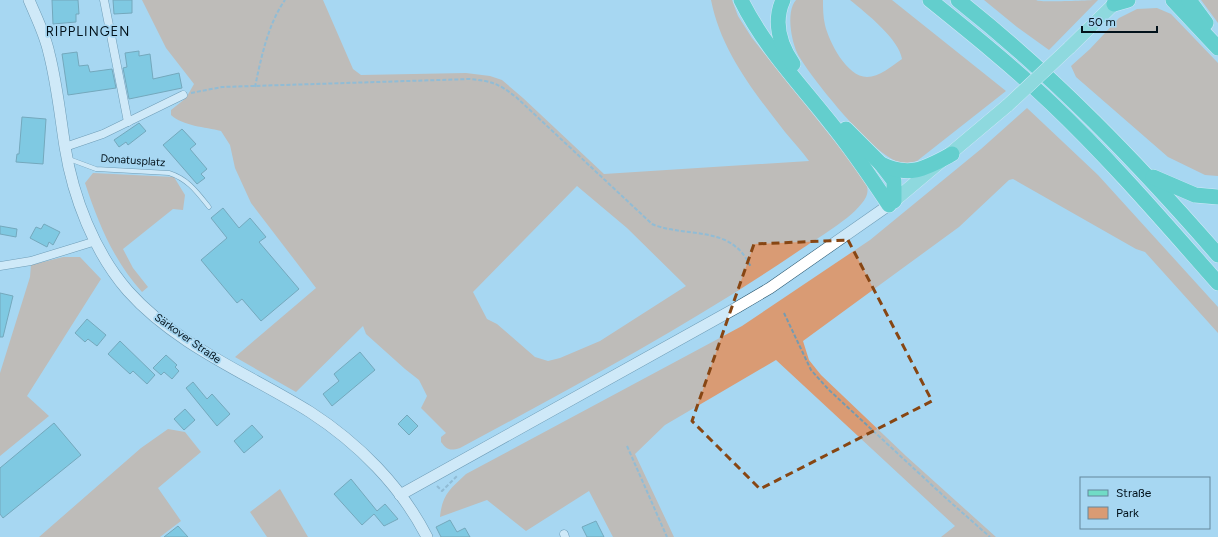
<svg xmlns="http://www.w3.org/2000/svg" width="1218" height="537" font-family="Figtree,sans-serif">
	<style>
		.green { fill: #d99b74; fill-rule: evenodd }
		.building { fill: #4eb9ce; stroke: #356f7b }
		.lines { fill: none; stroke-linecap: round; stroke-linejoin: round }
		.service-casing { stroke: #2a576f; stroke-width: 5 }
		.minor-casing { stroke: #2a576f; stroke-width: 9 }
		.secondary-casing { stroke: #2a576f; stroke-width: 12 }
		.primary-casing { stroke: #fff; stroke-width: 14 }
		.motorway-casing { stroke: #fff; stroke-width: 16 }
		.path { stroke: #759bb1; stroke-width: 2; stroke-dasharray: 4 2; stroke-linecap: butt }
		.service { stroke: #fff; stroke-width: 4 }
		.minor { stroke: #fff; stroke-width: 8 }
		.secondary { stroke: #fff; stroke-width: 11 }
		.primary { stroke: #70dcc6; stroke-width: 13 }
		.motorway { stroke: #10c4a0; stroke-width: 15 }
		.primary-bridge-casing { stroke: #fff; stroke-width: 14; stroke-linecap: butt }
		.primary-bridge { stroke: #70dcc6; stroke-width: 13 }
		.marked { fill: none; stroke: #874613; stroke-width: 3; stroke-dasharray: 8 5; stroke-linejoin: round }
		.labels { text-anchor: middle; stroke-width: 3.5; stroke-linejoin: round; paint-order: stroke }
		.street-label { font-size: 11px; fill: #02121b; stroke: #a7d7f2 }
		.quarter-label { font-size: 13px; letter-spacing: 1px; fill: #02121b; stroke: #a7d7f2 }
	</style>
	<rect width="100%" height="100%" fill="#a7d7f2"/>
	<g class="green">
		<path d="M142,0H323L353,69L361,75L466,73L490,76L502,80L523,98L604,174L809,161C802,151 793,142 785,132C754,92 721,51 711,0H732L738,16L752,38L865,179C867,185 869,190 866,197C857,215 821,236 803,248C693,323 577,385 460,448C450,451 447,450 441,442V437L446,433L421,408L427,396L419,380L405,369L366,334L363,326L296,392L235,357L316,288L251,203L235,168L230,145L221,131C205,127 183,126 171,115V110L186,98L194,84L166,48ZM577,186L627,228L686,286L600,341L560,358L548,361L535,357L497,324L487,319L473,292Z"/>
		<path d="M796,0H823C823,8 823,17 825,25C829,42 847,77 867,77C879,77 892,66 902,59C899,39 866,13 850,0H892L1006,91L917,161C909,163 904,164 896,161C870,150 816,84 800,58C792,46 785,12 796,0Z"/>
		<path d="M984,0H1036C1040,3 1088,0 1098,0L1049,50L1017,27Z"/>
		<path d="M1201,0H1218V23Z"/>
		<path d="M1157,8L1171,14L1218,63V176L1205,175L1168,157L1076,77L1071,66L1090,49L1119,18L1137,9Z"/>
		<path d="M1027,108L1098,175L1218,307V333L1145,252L1136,249L1013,179L1009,180L959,227L803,341L809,360L821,375L906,456L996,537H941L955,526L776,360L665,425L635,454L674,537H613L589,491L526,531L487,500L440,517C442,495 450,489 466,474L742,326L870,240L981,149Z"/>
		<path d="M93,173L174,177L185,195L183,210L173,209L123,249L133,268L148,287L142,292C114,261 98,223 85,183Z"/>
		<path d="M63,257H80L101,279L27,396L49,416L0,456V373L30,277L31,265Z"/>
		<path d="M168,429L185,432L201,452L158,488L181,521L160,537H39L141,448Z"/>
		<path d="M280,489L308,537H267L250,512Z"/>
	</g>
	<g class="building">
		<path d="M52,0H78L79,14H76V22L53,24Z"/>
		<path d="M113,0H132V13L114,14Z"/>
		<path d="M139,51V56L150,54L153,79L179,73L182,88L129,99L123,68L127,67L125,53Z"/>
		<path d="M77,52L79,66L88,65L90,72L112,69L116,88L68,95L62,54Z"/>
		<path d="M22,117L46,119L43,164L16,162L17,154H19Z"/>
		<path d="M139,123L146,131L128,145L126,142L119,147L114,140Z"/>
		<path d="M182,129L196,144L190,149L207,169L201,174L205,178L197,184L163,145Z"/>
		<path d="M223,208L239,228L250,218L266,237L259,242L299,289L261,321L242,299L237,303L201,260L227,238L211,218Z"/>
		<path d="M44,224L60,232L53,245L49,242L47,247L30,238L36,227L41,229Z"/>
		<path d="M0,226L17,229L16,237L0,234Z"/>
		<path d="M0,293L13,296L3,337H0Z"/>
		<path d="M87,319L106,335L97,346L88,339L85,342L75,333Z"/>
		<path d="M120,341L155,375L147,384L133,371L130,374L108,354Z"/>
		<path d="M360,352L375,370L332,406L323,394L339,381L334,374Z"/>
		<path d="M166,355L177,365L175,367L179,371L172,379L164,372L161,375L153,368Z"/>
		<path d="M193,382L207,399L212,394L230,414L217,426L186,388Z"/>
		<path d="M185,409L195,420L184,430L174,419Z"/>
		<path d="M407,415L418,426L409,435L398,424Z"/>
		<path d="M54,423L81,455L3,518L0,514V468Z"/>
		<path d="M252,425L263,437L244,453L234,441Z"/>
		<path d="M351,479L377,511L385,504L398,519L384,526L374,514L362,525L334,494Z"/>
		<path d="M450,520L457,532L465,528L470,537H441L436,527Z"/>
		<path d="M596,521L604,537H587L582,527Z"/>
		<path d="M178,526L188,537H164Z"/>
	</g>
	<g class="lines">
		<defs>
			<path id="service" d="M69,159L96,169L169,173C188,179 197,192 209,207"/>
			<g id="minor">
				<path d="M104,0L128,122"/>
				<path d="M65,147L103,134L183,95"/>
				<path d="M0,266L31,261L96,241"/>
				<path d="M564,534L565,537"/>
			</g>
			<g id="secondary">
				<path d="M29,0C36,17 45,34 49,53C57,84 60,115 65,147C73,197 94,252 128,291C177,346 249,374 310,412C358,443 401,486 427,537"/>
				<path d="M400,495L736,308L770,288L889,205"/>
			</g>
			<g id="primary">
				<path d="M1069,48L1118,0"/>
				<path d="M889,205L1008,105"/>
			</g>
			<g id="motorway">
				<path d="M741,0C763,45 798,82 829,121C851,148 870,176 889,205"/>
				<path d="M783,0C773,22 780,45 793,64"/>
				<path d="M930,0C971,33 1012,66 1051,103C1110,159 1164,222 1218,283"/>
				<path d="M958,0C1054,76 1138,163 1218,255"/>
				<path d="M1173,0L1218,48"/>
				<path d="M1189,0L1206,23"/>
				<path d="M1114,4L1128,0"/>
				<path d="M846,129L881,164L894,181V201"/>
				<path d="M881,164C910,178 926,168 952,154"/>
				<path d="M1153,177L1195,195L1218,197"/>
			</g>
		</defs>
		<use href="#service" class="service-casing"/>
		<use href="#minor" class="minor-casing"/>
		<use href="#secondary" class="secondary-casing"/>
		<use href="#primary" class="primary-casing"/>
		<use href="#motorway" class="motorway-casing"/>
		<g class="path">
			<path d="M255,87C261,58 268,24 285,0"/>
			<path d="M191,93L222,87L470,79C492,81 499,84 516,97L652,224C676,235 716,229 736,247C743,252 747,260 751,267"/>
			<path d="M784,313L811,370L829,390L948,500L990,537"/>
			<path d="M627,446L667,537"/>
			<path d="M437,486L442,491L458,475"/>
		</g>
		<use href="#service" class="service"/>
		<use href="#minor" class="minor"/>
		<use href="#secondary" class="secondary"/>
		<use href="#primary" class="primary"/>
		<use href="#motorway" class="motorway"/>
		<defs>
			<path id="primary-bridge" d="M1008,105L1069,48"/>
		</defs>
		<use href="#primary-bridge" class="primary-bridge-casing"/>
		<use href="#primary-bridge" class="primary-bridge"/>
	</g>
	<path d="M0 0H1218V537H0ZM848,240L932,401L760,489L692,421L754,244Z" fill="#a7d7f2" fill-opacity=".55" fill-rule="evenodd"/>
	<path class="marked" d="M848,240L932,401L760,489L692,421L754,244Z"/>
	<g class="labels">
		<g class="street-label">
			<text transform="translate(133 160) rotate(4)" y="4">Donatusplatz</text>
			<text transform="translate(188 338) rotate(35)" y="4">Särkover Straße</text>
		</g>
		<g class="quarter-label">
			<text x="88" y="36">RIPPLINGEN</text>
		</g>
	</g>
	<rect x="1080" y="477" width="130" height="52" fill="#a7d7f2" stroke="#65889c"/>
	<rect x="1088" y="490" width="20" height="6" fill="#70dcc6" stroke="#65889c"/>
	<text x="1116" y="497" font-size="12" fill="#02121b">Straße</text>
	<rect x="1088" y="507" width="20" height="12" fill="#d99b74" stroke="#65889c"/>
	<text x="1116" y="517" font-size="12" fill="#02121b">Park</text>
	<path d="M1082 26v6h75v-6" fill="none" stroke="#02121b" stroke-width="2"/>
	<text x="1088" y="26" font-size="12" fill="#02121b" stroke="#a7d7f2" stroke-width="3" paint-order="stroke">50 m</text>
</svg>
